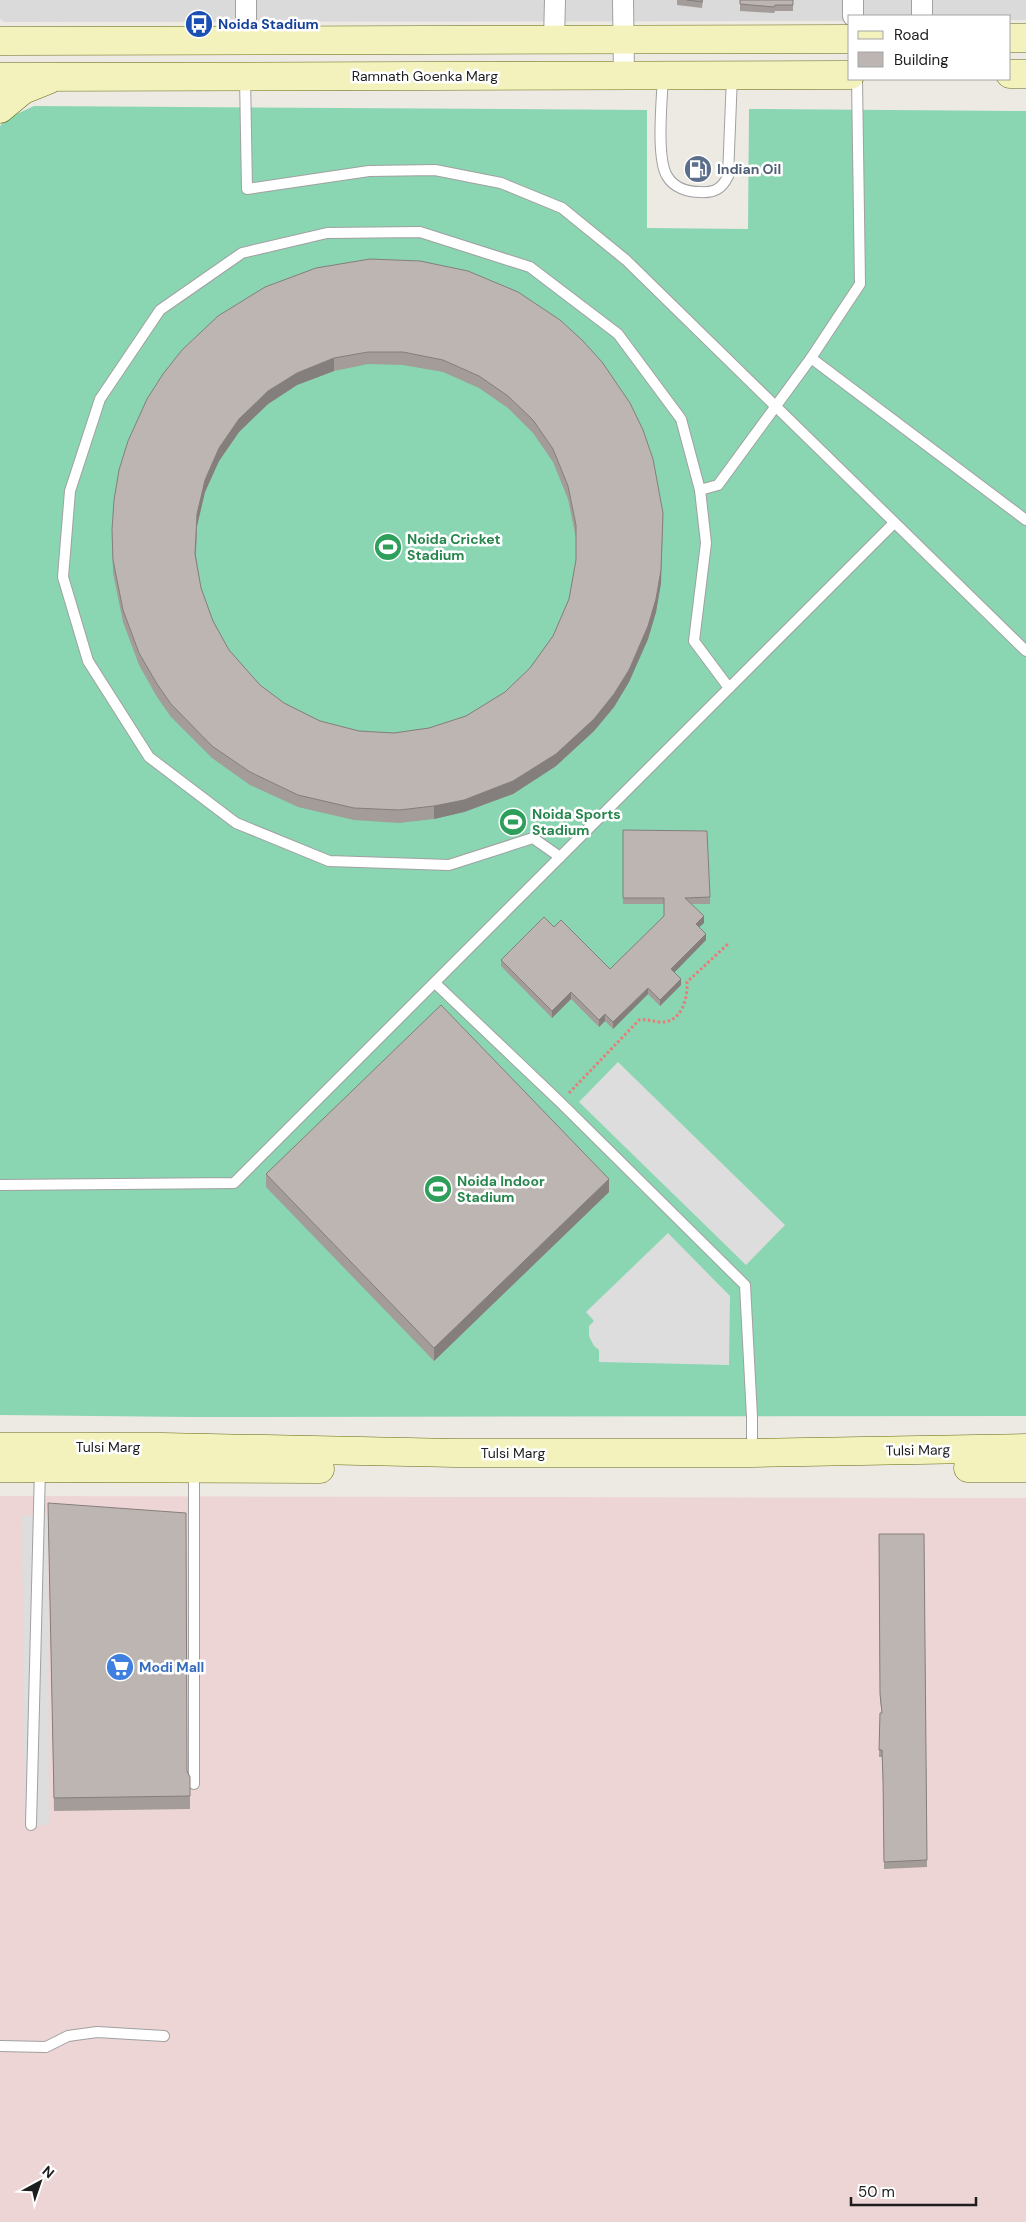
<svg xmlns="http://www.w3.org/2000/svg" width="1026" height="2222" font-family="'DM Sans',sans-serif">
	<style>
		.residential { fill: #dbdada }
		.commercial { fill: #edd5d5 }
		.pitch { fill: #8ad5b2 }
		.parking { fill: #ddd }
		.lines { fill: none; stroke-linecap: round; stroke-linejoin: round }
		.lane-casing { stroke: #a1a1a1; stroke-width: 12 }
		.street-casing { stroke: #a1a1a1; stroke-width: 22 }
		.secondary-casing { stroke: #656910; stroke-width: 29 }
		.path { stroke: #eb7b77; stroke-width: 3; stroke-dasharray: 2.5 2.5; stroke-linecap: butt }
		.lane { stroke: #fff; stroke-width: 10 }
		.street { stroke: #fff; stroke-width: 20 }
		.secondary { stroke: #f3f2bd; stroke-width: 28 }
		.wall { fill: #a39c98; fill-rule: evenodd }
		.shaded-wall { fill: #847f7c }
		.building { fill: #bdb5b1; stroke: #847f7c; fill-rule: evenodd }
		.labels { text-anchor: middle; stroke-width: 5; stroke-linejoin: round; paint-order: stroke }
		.transit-label { font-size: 14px; font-weight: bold; fill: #164399; stroke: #fff; text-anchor: start }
		.street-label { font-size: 14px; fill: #1d1d1d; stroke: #fff }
		.service-label { font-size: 14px; font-weight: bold; fill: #4e5e75; stroke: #fff; text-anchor: start }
		.leisure-label { font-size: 14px; font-weight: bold; fill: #27864d; stroke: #fff; text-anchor: start }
		.shop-label { font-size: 14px; font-weight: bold; fill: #366cbe; stroke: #fff; text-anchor: start }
	</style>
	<rect width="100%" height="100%" fill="#edeae4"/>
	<path class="residential" d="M0,0H1026V20H1010V16H850V21L4,22L0,19Z"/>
	<path class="commercial" d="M0,1496L1026,1498V2222H0Z"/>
	<path class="pitch" d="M34,106L647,110V228L748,229L749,109L1026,111V1416L190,1417L0,1415V126L6,119Z"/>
	<g class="parking">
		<path d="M618,1062L785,1225L746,1265L579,1102Z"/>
		<path d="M668,1233L730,1296L729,1365L599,1362V1350L594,1346L589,1336V1326L594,1321L586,1312Z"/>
		<path d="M22,1516H48L49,1825H25Z"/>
	</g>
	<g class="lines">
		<defs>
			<g id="lane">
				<path d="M663,76C662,99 656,158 667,176C674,188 688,192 700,192C714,193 722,189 728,176L732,76"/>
				<path d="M245,77L247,189L369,171L435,170L501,183L562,208L626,260L1026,651"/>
				<path d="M811,358L1026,520"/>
				<path d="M700,490L718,485L811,358L860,284L857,79"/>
				<path d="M560,857L533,838L449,865L329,861L236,823L149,757L88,661L63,577L70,491L100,399L160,310L242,253L327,233L420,232L530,267L618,334L681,419L700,490L706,543L694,641L729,688"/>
				<path d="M435,983L560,1102L745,1285L752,1417V1452"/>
				<path d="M0,1185L234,1183L894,523"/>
				<path d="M194,1469V1784"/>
				<path d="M31,1825L40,1469"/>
				<path d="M0,2046L46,2047L68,2036L97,2032L164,2036"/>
			</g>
			<g id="street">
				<path d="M623,0L624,76"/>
				<path d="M853,16V0"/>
				<path d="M922,16V0"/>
				<path d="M554,40L555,0"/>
				<path d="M246,41V0"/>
			</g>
			<g id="secondary">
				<path d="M1010,38H1026"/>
				<path d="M0,41L850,39"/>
				<path d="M1010,74H1026"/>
				<path d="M0,77L850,75"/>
				<path d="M0,109L23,90L48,80"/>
				<path d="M0,1447H163L455,1453H752L1026,1448"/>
				<path d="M0,1468L320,1469"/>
				<path d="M968,1468H1026"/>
			</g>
		</defs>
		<use href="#lane" class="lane-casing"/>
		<use href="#street" class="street-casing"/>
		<use href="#secondary" class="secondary-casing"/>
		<path class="path" d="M569,1093L639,1020C647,1019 652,1021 659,1022C681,1024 688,999 687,982L729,943"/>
		<use href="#lane" class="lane"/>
		<use href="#street" class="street"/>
		<use href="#secondary" class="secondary"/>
	</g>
	<g class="wall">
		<path d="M677,0H703L702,8L677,5Z"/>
		<path d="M740,0H793V11H775L774,13L740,11Z"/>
		<path d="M420,261L661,583L656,612L648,639L629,682L614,707L594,731L556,766L513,794L464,812L434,819L399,823L354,820L298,807L250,785L212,758L171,717L157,697L139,665L123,622L113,573L112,530ZM368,364L403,365L443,372L479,388L508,408L533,433L553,462L568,499L576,538V560L569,599L553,636L530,668L505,692L466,716L429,728L394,733L359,731L320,721L284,703L260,685L229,650L213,621L201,588L196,556L197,526L205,492L219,461L239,432L268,404L297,385L334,371Z"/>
		<path d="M623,830L710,897V904H691L704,923L699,927L706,940L674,972L681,985L660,1006L648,994L613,1029L605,1021L599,1027L571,999L552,1018L501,966V960L554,927L610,969L664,916V904H623Z"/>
		<path d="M266,1174L609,1192L434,1361L266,1187Z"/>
		<path d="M48,1503L190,1777V1809L54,1811Z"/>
		<path d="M879,1534H924L927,1867L884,1869L883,1786L882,1757H879L880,1713H882L880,1700Z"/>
	</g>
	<g class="shaded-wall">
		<path d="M334,358V371L297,385L268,404L239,432L219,461L205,492L197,526L195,566L197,514L205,480L219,448L239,419L268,391L297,373Z"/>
		<path d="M663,513L661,583L656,612L648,639L629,682L614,707L594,731L556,766L513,794L464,812L434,819V806Z"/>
		<path d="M704,916V923L696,930V924Z"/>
		<path d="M706,934V940L671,976V969Z"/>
		<path d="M681,979V985L660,1006V1000Z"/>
		<path d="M648,988V994L613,1029V1022Z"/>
		<path d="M571,992V999L552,1018V1011Z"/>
		<path d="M605,1014V1021L599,1027V1020Z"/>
		<path d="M609,1179V1192L434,1361V1348Z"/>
	</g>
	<g class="building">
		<path d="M687,0H702V2Z"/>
		<path d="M740,0H793V5H775L774,7L740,4Z"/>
		<path d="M370,259L420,261L468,271L518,292L560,320L582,340L602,362L630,403L643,430L653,459L663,513L661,570L656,599L648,626L629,670L614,694L594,719L556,754L513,781L464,800L434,806L399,810L354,808L298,795L250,772L212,746L171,704L157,684L139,653L123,610L113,560L112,530L114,500L119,470L128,441L147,399L163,374L182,350L218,316L265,287L316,268ZM368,352H403L443,360L479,376L508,396L533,420L553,449L568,486L576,525V560L569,599L553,636L530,668L505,692L466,716L429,728L394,733L359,731L320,721L284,703L260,685L229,650L213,621L201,588L195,554L197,514L205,480L219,448L239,419L268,391L297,373L334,358Z"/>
		<path d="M623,830L707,831L710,897L685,898L704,916L696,924L706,934L671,969L681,979L660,1000L648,988L613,1022L605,1014L599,1020L571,992L552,1011L501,960L544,917L554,927L561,920L610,969L664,916V898H623Z"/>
		<path d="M441,1005L609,1179L434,1348L266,1174Z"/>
		<path d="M48,1503L186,1513L187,1771L190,1777V1796L54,1798Z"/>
		<path d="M879,1534H924L927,1860L884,1862L883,1779L882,1750H879L880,1713H882L880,1694Z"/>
	</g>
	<defs>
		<symbol id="bus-disc" viewBox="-11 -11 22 22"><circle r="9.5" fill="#1a4fb4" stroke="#fff"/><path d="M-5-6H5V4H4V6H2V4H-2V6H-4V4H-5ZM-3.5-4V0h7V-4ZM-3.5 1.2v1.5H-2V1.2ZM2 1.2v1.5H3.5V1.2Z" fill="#fff"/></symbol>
		<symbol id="fuel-disc" viewBox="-11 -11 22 22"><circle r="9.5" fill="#5c6f8a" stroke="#fff"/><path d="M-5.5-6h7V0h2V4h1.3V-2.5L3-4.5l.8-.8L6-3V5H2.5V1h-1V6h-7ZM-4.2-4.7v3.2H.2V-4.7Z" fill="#fff"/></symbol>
		<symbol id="stadium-disc" viewBox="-11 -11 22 22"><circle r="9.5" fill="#2e9e5b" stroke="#fff"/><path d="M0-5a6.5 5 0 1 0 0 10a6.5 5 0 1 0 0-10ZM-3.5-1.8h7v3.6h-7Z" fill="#fff"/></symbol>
		<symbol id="supermarket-disc" viewBox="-11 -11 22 22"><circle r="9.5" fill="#3f7fe0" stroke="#fff"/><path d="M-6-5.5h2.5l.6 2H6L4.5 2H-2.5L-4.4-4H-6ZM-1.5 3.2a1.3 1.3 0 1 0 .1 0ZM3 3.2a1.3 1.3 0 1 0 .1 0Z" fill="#fff"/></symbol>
	</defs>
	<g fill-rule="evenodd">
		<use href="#bus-disc" x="183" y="8" width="32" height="32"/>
		<use href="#fuel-disc" x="682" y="153" width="32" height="32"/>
		<use href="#stadium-disc" x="372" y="531" width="32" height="32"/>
		<use href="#stadium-disc" x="497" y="806" width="32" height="32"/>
		<use href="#stadium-disc" x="422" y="1173" width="32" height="32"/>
		<use href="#supermarket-disc" x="104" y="1651" width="32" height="32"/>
	</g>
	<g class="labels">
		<g class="transit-label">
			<text x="218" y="29">Noida Stadium</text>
		</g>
		<g class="street-label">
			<text x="425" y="81">Ramnath Goenka Marg</text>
			<text x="108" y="1452">Tulsi Marg</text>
			<text transform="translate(918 1450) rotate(-1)" y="5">Tulsi Marg</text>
			<text x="513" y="1458">Tulsi Marg</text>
		</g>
		<g class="service-label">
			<text x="717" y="174">Indian Oil</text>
		</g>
		<g class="leisure-label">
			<text x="407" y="544">Noida Cricket<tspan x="407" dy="16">Stadium</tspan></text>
			<text x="532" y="819">Noida Sports<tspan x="532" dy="16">Stadium</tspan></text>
			<text x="457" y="1186">Noida Indoor<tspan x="457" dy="16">Stadium</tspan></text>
		</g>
		<g class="shop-label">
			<text x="139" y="1672">Modi Mall</text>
		</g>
	</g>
	<rect x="848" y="15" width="162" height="65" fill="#ffffff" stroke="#a5a5a5"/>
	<rect x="858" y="31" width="25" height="8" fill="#f3f2bd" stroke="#a5a5a5"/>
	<text x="894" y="40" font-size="15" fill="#1d1d1d">Road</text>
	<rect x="858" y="52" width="25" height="15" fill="#bdb5b1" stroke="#a5a5a5"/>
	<text x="894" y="65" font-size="15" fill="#1d1d1d">Building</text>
	<g transform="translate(40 2182) rotate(40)" stroke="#ffffff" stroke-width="4" paint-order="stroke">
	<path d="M0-4L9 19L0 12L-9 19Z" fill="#1d1d1d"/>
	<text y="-8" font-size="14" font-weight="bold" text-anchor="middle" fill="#1d1d1d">N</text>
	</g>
	<path d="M851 2197v8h125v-8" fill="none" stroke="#1d1d1d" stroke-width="2.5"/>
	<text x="858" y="2197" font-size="15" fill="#1d1d1d" stroke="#ffffff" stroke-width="4" paint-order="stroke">50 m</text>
</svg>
